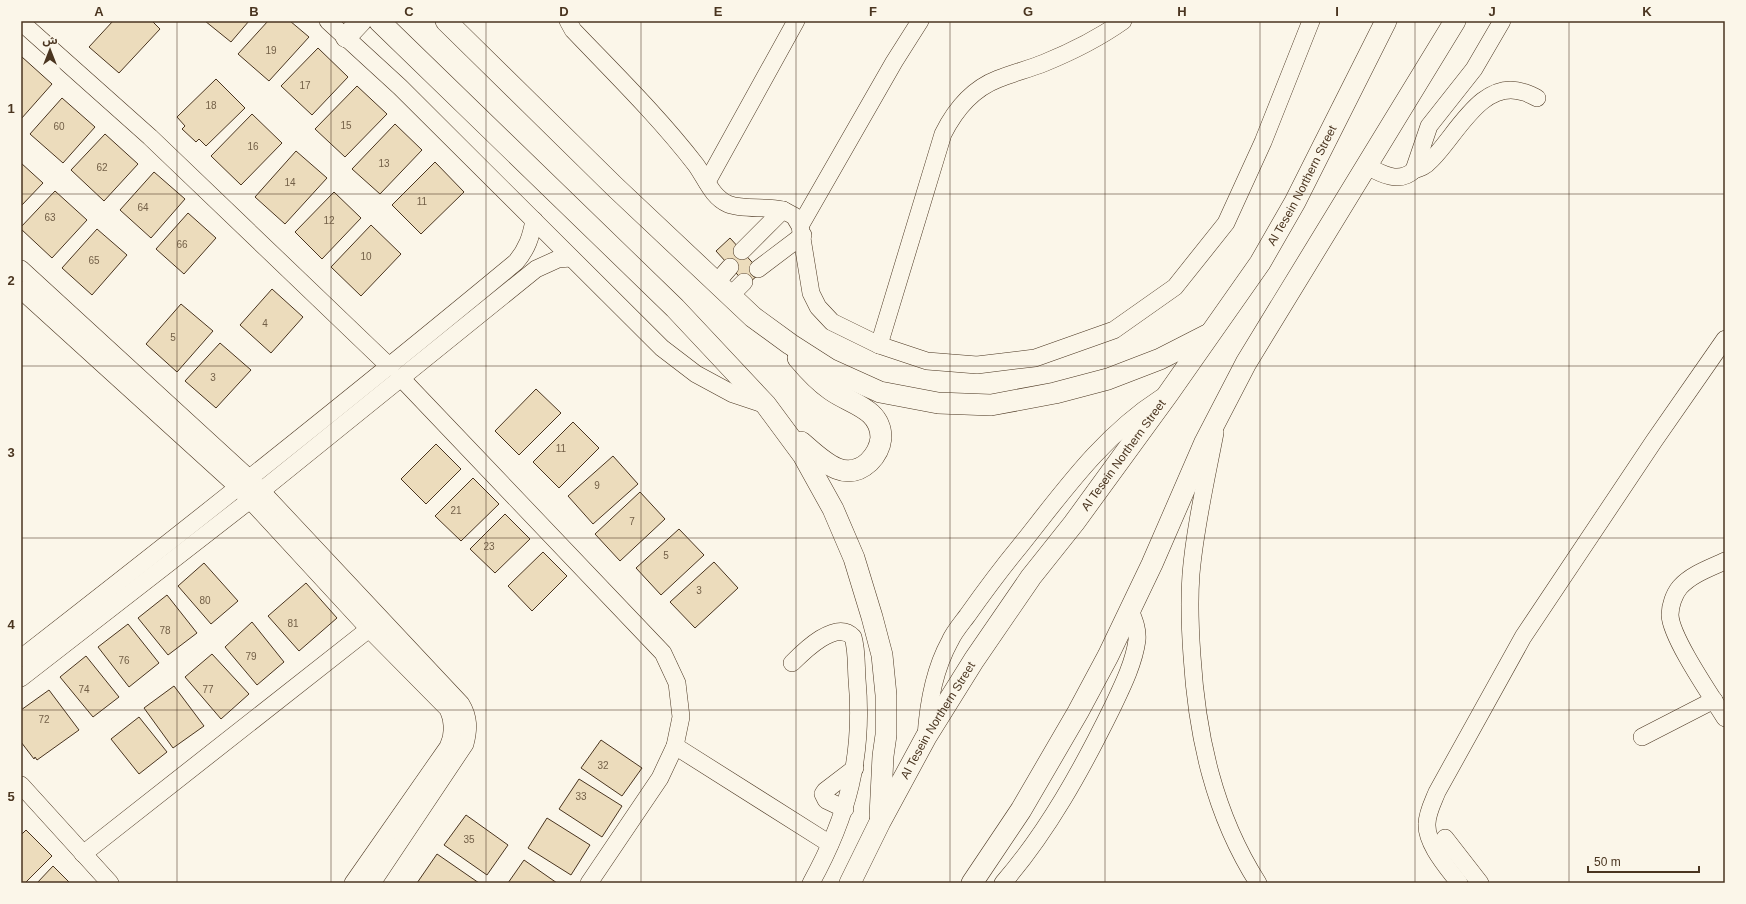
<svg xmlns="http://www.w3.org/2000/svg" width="1746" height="904" font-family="Arial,'Noto Sans Arabic',sans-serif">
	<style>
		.building { fill: #ecdcbc; stroke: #4a3520 }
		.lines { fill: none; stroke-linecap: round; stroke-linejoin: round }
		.minor-casing { stroke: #4a3520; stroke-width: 18 }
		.major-casing { stroke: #4a3520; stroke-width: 22 }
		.minor { stroke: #fbf6e9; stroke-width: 17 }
		.major { stroke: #fbf6e9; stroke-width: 21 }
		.grid { fill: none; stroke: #4a3520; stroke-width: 1; stroke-opacity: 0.55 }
		.labels { text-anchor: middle; stroke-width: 3; stroke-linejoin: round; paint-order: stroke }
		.number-label { font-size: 10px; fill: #725f47 }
		.street-label { font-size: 12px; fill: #4a3520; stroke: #fbf6e9 }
		.neatline { fill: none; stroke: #4a3520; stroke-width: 1.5 }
		.grid-label { font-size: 13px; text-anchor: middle; font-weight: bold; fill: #4a3520 }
	</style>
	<rect width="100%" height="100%" fill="#fbf6e9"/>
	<g class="building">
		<path d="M113,21H152L160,29L119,73L89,47Z"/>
		<path d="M205,21H249L231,42Z"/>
		<path d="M268,21H290L309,37L269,81L238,54Z"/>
		<path d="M318,48L348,77L312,115L281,86Z"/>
		<path d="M22,57L52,84L21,119V58Z"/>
		<path d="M216,79L245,108L206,146L199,139L196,142L182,129L185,126L177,117Z"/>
		<path d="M357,86L387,114L345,157L315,129Z"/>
		<path d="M62,98L95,127L63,163L30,134Z"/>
		<path d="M252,114L282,143L241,185L211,156Z"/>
		<path d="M395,124L422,150L380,194L352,169Z"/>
		<path d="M105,134L138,164L104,201L71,170Z"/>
		<path d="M296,151L327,178L285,224L255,197Z"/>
		<path d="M435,162L464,192L421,234L392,205Z"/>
		<path d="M21,163L43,183L21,206Z"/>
		<path d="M154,172L185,199L151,238L120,210Z"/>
		<path d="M55,191L87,220L52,258L21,229V227Z"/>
		<path d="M334,192L361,218L322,259L295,232Z"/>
		<path d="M188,213L216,238L184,274L156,249Z"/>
		<path d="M371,225L401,254L361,296L331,267Z"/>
		<path d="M97,229L127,255L92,295L62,268Z"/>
		<path d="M730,238L761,272L747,285L716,251Z"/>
		<path d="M272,289L303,317L271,353L240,325Z"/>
		<path d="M181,304L213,331L177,372L146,344Z"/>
		<path d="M220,343L251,370L216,408L185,381Z"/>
		<path d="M536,389L561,413L519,455L495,431Z"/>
		<path d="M573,422L599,448L559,488L533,462Z"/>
		<path d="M436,444L461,469L426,504L401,479Z"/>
		<path d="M613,456L638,484L593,524L568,496Z"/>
		<path d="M473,478L499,504L461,541L435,516Z"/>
		<path d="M640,492L665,519L620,561L595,534Z"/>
		<path d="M505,514L530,539L495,573L470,549Z"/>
		<path d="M679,529L704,555L661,595L636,568Z"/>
		<path d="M543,552L567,576L532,611L508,586Z"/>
		<path d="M714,562L738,588L695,628L670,602Z"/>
		<path d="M204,563L238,601L211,624L178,586Z"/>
		<path d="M306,583L337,618L299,651L268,616Z"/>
		<path d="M167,595L197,633L168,655L138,618Z"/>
		<path d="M252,622L284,662L257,685L225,647Z"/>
		<path d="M128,624L159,663L129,687L98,647Z"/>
		<path d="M212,654L249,694L221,719L185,677Z"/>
		<path d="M86,656L119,697L93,717L60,677Z"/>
		<path d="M174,686L204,726L173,748L144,708Z"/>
		<path d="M49,690L79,730L37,760L35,757L34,759L21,742V710Z"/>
		<path d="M139,717L167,752L139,774L111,739Z"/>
		<path d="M601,740L642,768L622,796L581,768Z"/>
		<path d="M579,779L622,806L602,837L559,809Z"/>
		<path d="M466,815L508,845L487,875L444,845Z"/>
		<path d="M547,818L590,845L571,875L528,848Z"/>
		<path d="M26,830L52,856L25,883H21V835Z"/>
		<path d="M437,854L479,883H417Z"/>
		<path d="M524,860L557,883H508Z"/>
		<path d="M53,866L70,883H37Z"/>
	</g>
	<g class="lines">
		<defs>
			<g id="minor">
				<path d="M328,21L400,87L662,348L696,374L733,394L766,405"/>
				<path d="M568,21L573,30C615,74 659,117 696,165C706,179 712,197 728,204C742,210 766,206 783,210L794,216L800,226L811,293L818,307L832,322L879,345L927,361L977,365L1035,358L1114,330L1175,287L1226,223L1263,142L1311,21"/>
				<path d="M21,22L150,137L390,367"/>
				<path d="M1367,166C1381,174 1400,184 1414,170L1429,126L1474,69L1502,21"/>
				<path d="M1414,170C1420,168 1426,166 1430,161C1455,138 1481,78 1523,92C1528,93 1533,96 1537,98"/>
				<path d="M707,182L796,21"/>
				<path d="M800,226L894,62L920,21"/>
				<path d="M742,251L783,210"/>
				<path d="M21,269L250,479L461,704C469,717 469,729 465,744L372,883"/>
				<path d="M758,269L803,235"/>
				<path d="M717,282L730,267"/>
				<path d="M21,290L239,488L369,629L448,709C454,722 454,734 448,747L353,883"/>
				<path d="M730,296L744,282"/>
				<path d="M879,345L943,134C955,110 972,89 998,79C1013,73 1029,69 1044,63C1071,52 1099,38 1123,21"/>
				<path d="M401,378L663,653L677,683L681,717L675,746L660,778L589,883"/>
				<path d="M1215,433C1206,480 1195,527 1191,574C1189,601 1190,628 1192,656C1197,736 1214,814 1258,883"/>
				<path d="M1725,561C1710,568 1692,574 1680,587C1674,594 1670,606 1670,615C1671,638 1712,697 1725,718"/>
				<path d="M21,658C188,528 353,397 516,262C527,249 531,237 534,220"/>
				<path d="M792,663C804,651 836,619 853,637C857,650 856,666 857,679C864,756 848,816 811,883"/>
				<path d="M21,678L250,500L536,269L558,259L571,258"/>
				<path d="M926,737C928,704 934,670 950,641C954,632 961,624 967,616C984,592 1001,569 1020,546C1063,492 1102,436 1161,398"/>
				<path d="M1642,737L1714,700"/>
				<path d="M675,746L830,844"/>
				<path d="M21,785L110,883"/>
				<path d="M845,809L826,800L823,794L825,791L855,768"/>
				<path d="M1445,838L1480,883"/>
				<path d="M83,854L369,629"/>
				<path d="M1003,883C1048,831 1082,769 1112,708C1122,687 1134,663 1137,640C1138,629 1134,620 1130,610"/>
				<path d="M1459,883C1448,868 1426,844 1427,824C1427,813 1433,802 1437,792L1523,637L1654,441L1725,339"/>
			</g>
			<g id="major">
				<path d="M379,21L675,308L766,405L803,455L833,509L854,558L872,617L882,655L886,695V735L883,756L880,816"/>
				<path d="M446,21L615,187L753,317L790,344L829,369L880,392L938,403L991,405L1055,393L1108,379L1160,359L1207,335"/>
				<path d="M346,37L361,21"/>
				<path d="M798,358C808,370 818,381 831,390C850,404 881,408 881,438C880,447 876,455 869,462C844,485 820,458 801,442"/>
				<path id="s1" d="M850,883L880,822L926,737L974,660L1031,577L1074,523L1168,394L1260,263L1295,202L1386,21"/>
				<path d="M972,883L1021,810L1078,712L1108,656L1152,564L1205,442L1246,363L1455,21"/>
			</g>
		</defs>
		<use href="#minor" class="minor-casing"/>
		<use href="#major" class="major-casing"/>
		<use href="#minor" class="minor"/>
		<use href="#major" class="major"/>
	</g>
	<path class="grid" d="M177,21V883M331,21V883M486,21V883M641,21V883M796,21V883M950,21V883M1105,21V883M1260,21V883M1415,21V883M1569,21V883M21,194H1725M21,366H1725M21,538H1725M21,710H1725"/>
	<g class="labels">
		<g class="number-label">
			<text x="271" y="54">19</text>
			<text x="305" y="89">17</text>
			<text x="211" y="109">18</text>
			<text x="346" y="129">15</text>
			<text x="59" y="130">60</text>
			<text x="253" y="150">16</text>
			<text x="384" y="167">13</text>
			<text x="102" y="171">62</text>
			<text x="290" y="186">14</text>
			<text x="422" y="205">11</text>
			<text x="143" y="211">64</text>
			<text x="50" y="221">63</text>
			<text x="329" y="224">12</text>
			<text x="182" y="248">66</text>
			<text x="366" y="260">10</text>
			<text x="94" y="264">65</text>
			<text x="265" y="327">4</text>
			<text x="173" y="341">5</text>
			<text x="213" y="381">3</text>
			<text x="561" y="452">11</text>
			<text x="597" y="489">9</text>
			<text x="456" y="514">21</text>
			<text x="632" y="525">7</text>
			<text x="489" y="550">23</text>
			<text x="666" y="559">5</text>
			<text x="699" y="594">3</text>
			<text x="205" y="604">80</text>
			<text x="293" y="627">81</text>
			<text x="165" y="634">78</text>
			<text x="251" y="660">79</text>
			<text x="124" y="664">76</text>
			<text x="84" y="693">74</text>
			<text x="208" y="693">77</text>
			<text x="44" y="723">72</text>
			<text x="603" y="769">32</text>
			<text x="581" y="800">33</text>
			<text x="469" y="843">35</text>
		</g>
		<g class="street-label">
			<text dy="4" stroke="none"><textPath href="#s1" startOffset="833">Al Tesein Northern Street</textPath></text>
			<text dy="4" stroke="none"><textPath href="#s1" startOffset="509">Al Tesein Northern Street</textPath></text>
			<text dy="4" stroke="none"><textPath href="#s1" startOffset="185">Al Tesein Northern Street</textPath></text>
		</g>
	</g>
	<rect width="1746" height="904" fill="none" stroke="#fbf6e9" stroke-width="44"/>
	<g transform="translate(50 50)" stroke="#fbf6e9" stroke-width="3" paint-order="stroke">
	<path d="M0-3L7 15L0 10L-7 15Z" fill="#4a3520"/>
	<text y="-6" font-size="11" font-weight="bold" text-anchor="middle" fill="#4a3520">ش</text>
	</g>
	<path d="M1588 866v6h111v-6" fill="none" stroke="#4a3520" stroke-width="2"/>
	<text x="1594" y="866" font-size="12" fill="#4a3520" stroke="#fbf6e9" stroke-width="3" paint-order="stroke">50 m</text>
	<rect x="22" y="22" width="1702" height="860" class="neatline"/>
	<g class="grid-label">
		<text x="99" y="16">A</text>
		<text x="254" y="16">B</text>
		<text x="409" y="16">C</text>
		<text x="564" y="16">D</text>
		<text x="718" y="16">E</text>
		<text x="873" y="16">F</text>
		<text x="1028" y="16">G</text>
		<text x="1182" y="16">H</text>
		<text x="1337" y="16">I</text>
		<text x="1492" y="16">J</text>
		<text x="1647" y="16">K</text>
		<text x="11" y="113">1</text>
		<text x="11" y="285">2</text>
		<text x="11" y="457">3</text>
		<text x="11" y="629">4</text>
		<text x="11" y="801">5</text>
	</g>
</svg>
